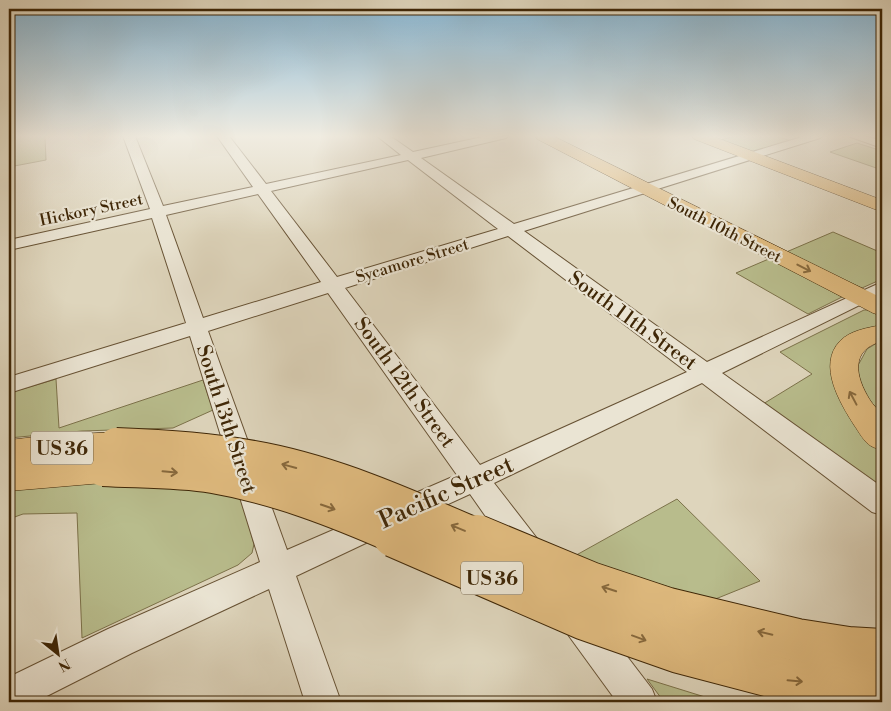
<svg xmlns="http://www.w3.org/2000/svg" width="891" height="711" font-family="'Libre Bodoni',serif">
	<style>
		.green { fill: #b8bc8c; stroke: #7c724a }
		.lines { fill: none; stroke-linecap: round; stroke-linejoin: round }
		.minor-casing { stroke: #675234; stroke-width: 2 }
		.major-casing { stroke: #3f2707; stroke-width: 1 }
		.highway-casing { stroke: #3f2707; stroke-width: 1 }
		.minor { fill: #eae4d3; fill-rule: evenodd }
		.major { fill: #dfba7e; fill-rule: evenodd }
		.highway { fill: #dfba7e; fill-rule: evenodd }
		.highway-bridge-far1-casing { stroke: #3f2707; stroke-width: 36; stroke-linecap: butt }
		.highway-bridge-casing { stroke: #3f2707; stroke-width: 44; stroke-linecap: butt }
		.highway-bridge-far1 { stroke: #dfba7e; stroke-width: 34 }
		.highway-bridge { stroke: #dfba7e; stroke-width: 42 }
		.oneway { stroke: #87693d }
		.labels { text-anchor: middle; stroke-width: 4.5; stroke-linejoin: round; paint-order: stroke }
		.far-street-label { font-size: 16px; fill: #3f2707; stroke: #eae4d3 }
		.shield { fill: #eae4d3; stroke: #726044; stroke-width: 1 }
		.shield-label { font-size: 19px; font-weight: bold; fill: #3f2707 }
		.street-label { font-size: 20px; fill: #3f2707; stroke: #eae4d3 }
		.near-street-label { font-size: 24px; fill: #3f2707; stroke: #eae4d3 }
	</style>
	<rect width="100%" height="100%" fill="#ded5bc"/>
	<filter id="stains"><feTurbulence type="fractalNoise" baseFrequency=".004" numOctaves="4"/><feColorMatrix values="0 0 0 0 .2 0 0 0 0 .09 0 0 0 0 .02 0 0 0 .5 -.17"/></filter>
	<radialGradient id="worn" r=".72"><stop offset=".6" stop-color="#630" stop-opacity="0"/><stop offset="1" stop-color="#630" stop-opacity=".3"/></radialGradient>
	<g class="green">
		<path d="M9,136H45L46,160L9,167Z"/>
		<path d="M736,136H776L791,141L752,152L720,140Z"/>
		<path d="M857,143L882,151V170L830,152Z"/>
		<path d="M833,232L882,253V279L862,288L784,253Z"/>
		<path d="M771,258L842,297L808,314L736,273Z"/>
		<path d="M864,310H871L882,315V329H872L837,354L882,447V489L763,404L812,374L780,352Z"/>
		<path d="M882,340V425L867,403L856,369L867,349Z"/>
		<path d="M56,379L59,428L203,380L213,410L173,428L82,431L9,438V393Z"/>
		<path d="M33,483L174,484L241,496L254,544L252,553L238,565L82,638L77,513L23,514L9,519V486Z"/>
		<path d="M677,499L760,581L713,600L571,558Z"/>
		<path d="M647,679L721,702H664Z"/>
	</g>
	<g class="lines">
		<defs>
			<g id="minor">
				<path d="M123,136H135L163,206L253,187L217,136H229L266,184L401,155L377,136H390L413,152L487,136H508L506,138L421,158L514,224L805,136H822L820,138L524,231L707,362L882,282V294L722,373L882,487V515L872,512L702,383L494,483L539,541L543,551L539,561L528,565L517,561L470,494L407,523L397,519L393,510L397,501L457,475L328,293L208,331L287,550L377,511L387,515L391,524L387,533L296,576L341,702H305L269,589L132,653L35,702H9V677L108,629L260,562L190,336L9,393V377L186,323L152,218L9,250V240L150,209ZM408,160L498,229L337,277L271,191ZM258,194L321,282L203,318L166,215ZM508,236L687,372L480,465L345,288Z"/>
				<path d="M848,136H865L882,141V148Z"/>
				<path d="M581,607L593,612L652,689L657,702H617L569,636L564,624L569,612Z"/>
			</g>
			<g id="major">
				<path d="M535,136H553L882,298V316L873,313L537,139Z"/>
				<path d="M692,136H712L882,200V212L694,139Z"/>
			</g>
			<g id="highway">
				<path d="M882,325V341C850,350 855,376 870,400C873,405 879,410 881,415C885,423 883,441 882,450C879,449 874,448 871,446C864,442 859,432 854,425C840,403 817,365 840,341C851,330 867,328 882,325Z"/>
				<path d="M116,432L128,436L132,445L128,454L114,458L120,469L115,479L103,483L9,491V440L43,436Z"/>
			</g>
		</defs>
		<use href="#minor" class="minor-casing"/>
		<use href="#major" class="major-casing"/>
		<use href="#highway" class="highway-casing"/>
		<use href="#minor" class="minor"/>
		<use href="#major" class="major"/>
		<use href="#highway" class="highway"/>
		<defs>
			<g id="highway-bridge-far1">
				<path d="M116,445C166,447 215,450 264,460C339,475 410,507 479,537"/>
				<path d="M103,469C139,471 178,470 213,476C277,487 338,511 397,537"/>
			</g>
			<g id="highway-bridge">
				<path d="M394,536L585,619L679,652L786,680L882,689"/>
				<path d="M477,536L590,583L668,609L797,640L848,648L882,650"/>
			</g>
		</defs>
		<use href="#highway-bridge-far1" class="highway-bridge-far1-casing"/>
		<use href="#highway-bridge" class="highway-bridge-casing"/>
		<use href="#highway-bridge-far1" class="highway-bridge-far1"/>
		<use href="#highway-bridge" class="highway-bridge"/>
	</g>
	<defs><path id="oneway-shaft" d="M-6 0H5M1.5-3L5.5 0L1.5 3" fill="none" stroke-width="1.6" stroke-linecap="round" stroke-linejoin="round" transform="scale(1.25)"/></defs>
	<g class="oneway">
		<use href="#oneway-shaft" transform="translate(804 268) rotate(27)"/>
		<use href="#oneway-shaft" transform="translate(853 398) rotate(-118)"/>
		<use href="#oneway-shaft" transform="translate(289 466) rotate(-165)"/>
		<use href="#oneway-shaft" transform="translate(170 472) rotate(5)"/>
		<use href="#oneway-shaft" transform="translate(328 507) rotate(19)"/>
		<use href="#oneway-shaft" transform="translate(458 528) rotate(-157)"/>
		<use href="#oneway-shaft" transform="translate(609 589) rotate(-162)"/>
		<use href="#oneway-shaft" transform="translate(765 633) rotate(-167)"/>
		<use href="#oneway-shaft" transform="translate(639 638) rotate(20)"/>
		<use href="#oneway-shaft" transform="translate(795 681) rotate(5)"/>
	</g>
	<linearGradient id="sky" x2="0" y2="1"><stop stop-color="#86b6d4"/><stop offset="0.58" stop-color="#f0ece1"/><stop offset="1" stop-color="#f0ece1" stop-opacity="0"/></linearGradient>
	<rect width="891" height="235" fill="url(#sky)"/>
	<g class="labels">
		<g class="far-street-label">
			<text transform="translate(91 209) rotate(-12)" y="6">Hickory Street</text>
			<text transform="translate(725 229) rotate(27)" y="6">South 10th Street</text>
			<text transform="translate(412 260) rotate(-17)" y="6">Sycamore Street</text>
		</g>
		<g class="shield">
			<rect x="31" y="431.5" width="62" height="33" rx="4"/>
			<rect x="461" y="561.5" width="62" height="33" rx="4"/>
		</g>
		<g class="shield-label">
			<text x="62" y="455">US 36</text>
			<text x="492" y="585">US 36</text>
		</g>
		<g class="street-label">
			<text transform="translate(633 320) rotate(36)" y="7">South 11th Street</text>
			<text transform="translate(405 382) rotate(54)" y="7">South 12th Street</text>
			<text transform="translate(227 419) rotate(72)" y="7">South 13th Street</text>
		</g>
		<g class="near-street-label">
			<text transform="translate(446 492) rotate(-24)" y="8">Pacific Street</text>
		</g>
	</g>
	<rect width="891" height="711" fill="none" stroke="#ded5bc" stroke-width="30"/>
	<rect x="10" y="10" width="871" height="691" fill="none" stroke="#3f2707" stroke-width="2.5"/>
	<rect x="15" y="15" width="861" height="681" fill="none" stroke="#3f2707"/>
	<g transform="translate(58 654) rotate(150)" stroke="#eae4d3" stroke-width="4" paint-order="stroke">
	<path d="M0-4L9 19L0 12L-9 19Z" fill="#3f2707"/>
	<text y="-8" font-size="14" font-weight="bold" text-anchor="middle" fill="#3f2707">N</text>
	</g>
	<rect width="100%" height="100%" filter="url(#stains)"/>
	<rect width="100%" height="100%" fill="url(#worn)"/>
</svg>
